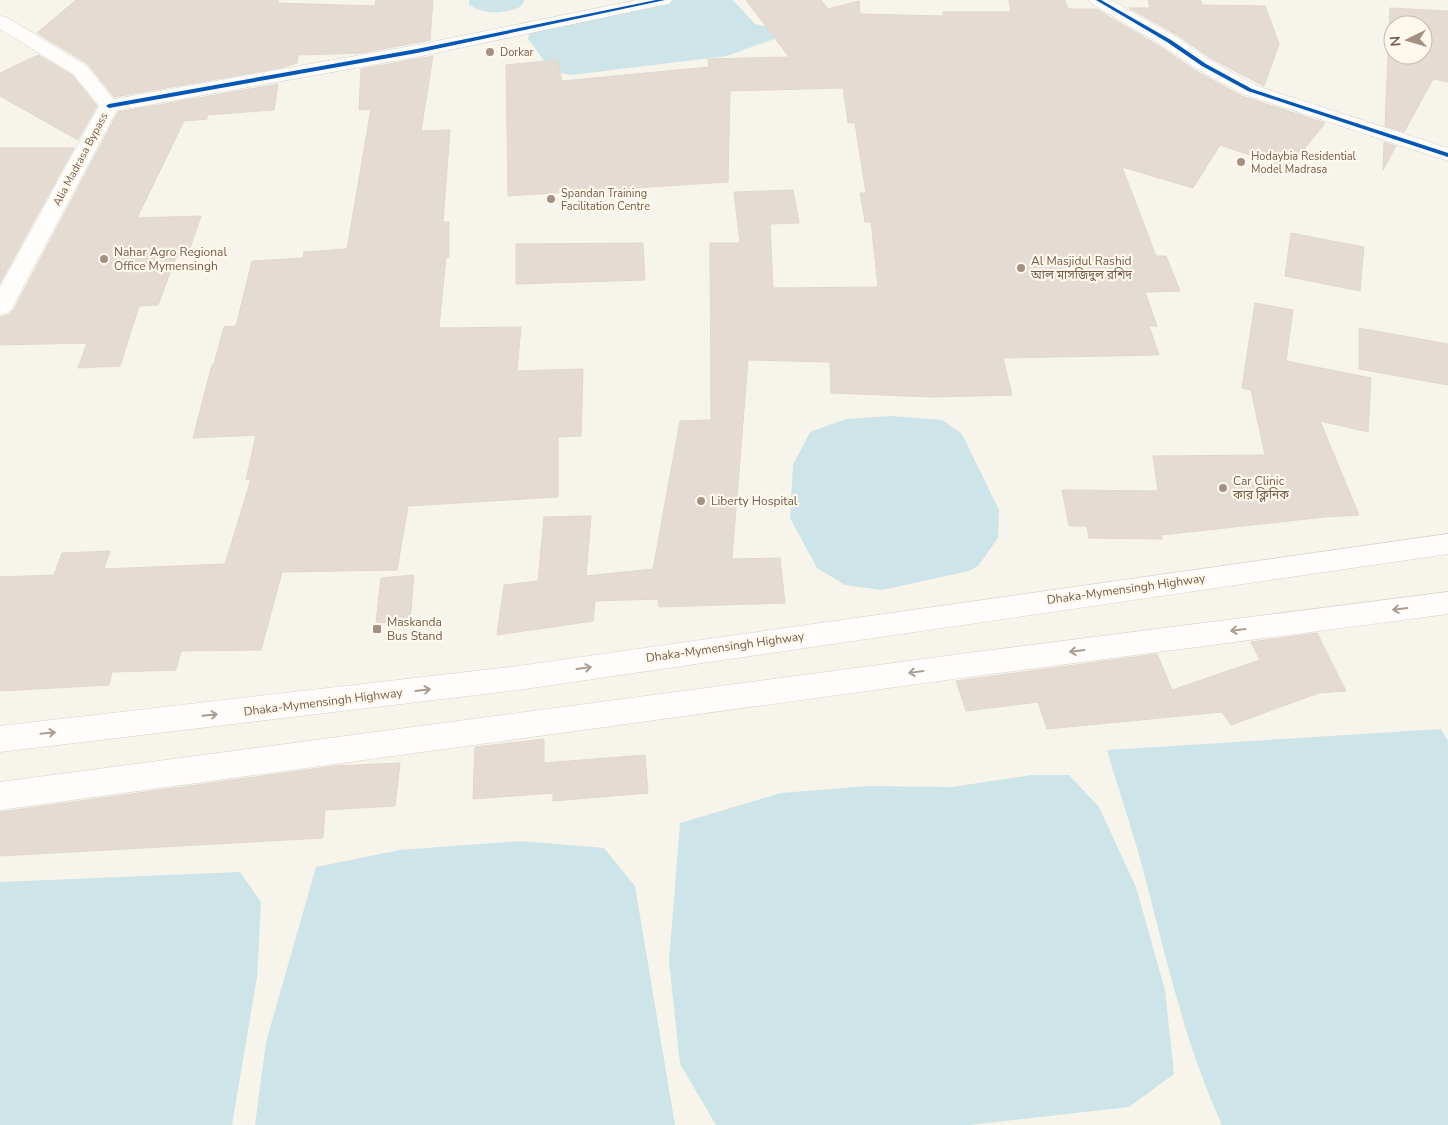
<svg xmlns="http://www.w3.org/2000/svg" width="1448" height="1125" font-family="'Nunito Sans','Noto Sans Bengali',sans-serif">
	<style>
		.water { fill: #cde5e8 }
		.building { fill: #e4dcd3; stroke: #e0d7ce; fill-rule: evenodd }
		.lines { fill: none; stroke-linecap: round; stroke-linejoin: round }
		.street-casing { stroke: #d7d1ca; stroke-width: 1 }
		.secondary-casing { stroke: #d7d1ca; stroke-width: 1 }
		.street { fill: #fefdfc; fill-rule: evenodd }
		.secondary { fill: #fefdfc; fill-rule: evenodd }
		.cycleway-casing { stroke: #fff9ed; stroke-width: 3 }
		.cycleway { fill: #0057b8; fill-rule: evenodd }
		.oneway { stroke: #ad9c92 }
		.poi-dot { fill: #a49183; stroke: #fff9ed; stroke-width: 2 }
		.labels { text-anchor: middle; stroke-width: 4.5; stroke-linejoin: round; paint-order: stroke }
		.far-poi-label { font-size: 11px; fill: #775c4b; stroke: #fff9ed; text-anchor: start }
		.far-street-label { font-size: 11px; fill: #775c4b; stroke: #fff9ed }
		.poi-label { font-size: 12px; fill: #775c4b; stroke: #fff9ed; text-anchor: start }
		.street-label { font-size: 12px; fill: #775c4b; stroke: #fff9ed }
	</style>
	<rect width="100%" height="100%" fill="#f7f4ec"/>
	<g class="water">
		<path d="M469,0H525L520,7C502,14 486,15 469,5Z"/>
		<path d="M671,0H733L755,24L769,27L776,33L774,39L727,56L571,75L552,71L528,39L529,34L538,29Z"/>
		<path d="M892,416L942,420L962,434L999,510L998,538L978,566L969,571L882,590L845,585L817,568L790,518L793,465L810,432L846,419Z"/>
		<path d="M1441,729L1448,741V1125H1222C1187,1049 1168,966 1147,885C1136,840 1120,795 1107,750Z"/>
		<path d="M1032,775H1069L1099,807L1136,887L1165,990L1174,1074L1129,1107L969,1125H716L680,1064L669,961L680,823L781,793L869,786L952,787Z"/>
		<path d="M520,841L604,848L635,886L675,1125H255L266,1042L316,867L400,850Z"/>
		<path d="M240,872L261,902L257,977L232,1125H0V882Z"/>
	</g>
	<g class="building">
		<path d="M76,0H279L277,3L375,6L376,0H433L430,40L362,53L298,55L297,63L280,68L114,97L88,64L37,33Z"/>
		<path d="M746,0H821L828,9L859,1L860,14L943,16V12H1011L1009,0H1065L1068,9H1096L1161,47L1196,71L1242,96L1325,123L1289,168L1220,145L1193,188L1122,167L1156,256H1166L1180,291L1145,292L1157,326H1149L1159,355L1003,358L1012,395L933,397L831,393L830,362L748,360L732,559L780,558L785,603L659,607L658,599L595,601L593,621L497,635L504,585L538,581L544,517L591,516L586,576L653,569L680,421L711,420L710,243H740L734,192L793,190L799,223L770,224L773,288L878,287L871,222H865L860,193H866L855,123H848L843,88L730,91L728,182L508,196L506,65L557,60L562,81L709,67L708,59L789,57Z"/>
		<path d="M1148,0H1200L1202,5L1265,6L1279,44L1264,86L1212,59L1177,35L1129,8H1150Z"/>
		<path d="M1390,8L1448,11V82L1433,79L1404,132L1385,126ZM1393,25H1423V55H1393Z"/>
		<path d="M38,55L72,75L97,106L78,140L0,96V73Z"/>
		<path d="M433,56L421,131L450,130L443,222H449V257H446L439,328L521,327L517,371L583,369L581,436L558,437V497L408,506L397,570L282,572L261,650L181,651L176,670L112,672L109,685L0,691V577L54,575L62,553L110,551L104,569L225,564L251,479L246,480L256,435L193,438L212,365L214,364L224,327L236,326L252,261L303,258L304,252L347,249L371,109L359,110L361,69Z"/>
		<path d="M278,84L274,110L207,115V119L184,121L137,218L201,216L187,257H176L158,305L139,306L120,366L78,368L87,343L0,345V317L8,315L14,309L118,112Z"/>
		<path d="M1384,142L1396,146L1383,170Z"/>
		<path d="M0,148H74L0,283Z"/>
		<path d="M1291,233L1364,247L1360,291L1285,276Z"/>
		<path d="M643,243L645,280L516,284V244Z"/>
		<path d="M1255,303L1293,310L1286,361L1371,378L1368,432L1320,421L1359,515L1325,517L1161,535L1162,539L1089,538L1087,526H1069L1062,490L1158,491L1153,456L1265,455L1251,390L1242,388Z"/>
		<path d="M1359,328L1448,344V385L1359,369Z"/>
		<path d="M414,575L410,621L376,623L381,578Z"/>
		<path d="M1317,633L1346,691L1319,693L1231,725L1222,712L1047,729L1038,702L966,711L956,681L1157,654L1172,690L1260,660L1251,642Z"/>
		<path d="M544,739V763L645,755L648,793L553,801V793L473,799L475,747Z"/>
		<path d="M400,763L395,806L325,810L323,838L0,856V812L335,766Z"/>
	</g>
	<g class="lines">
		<defs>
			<g id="street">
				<path d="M637,0H672L669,4L663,5L417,57L109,112L102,110L99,106L102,102L109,100L417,45Z"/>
				<path d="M1089,0H1111L1176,37L1211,61L1257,86L1448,148V161L1243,94L1197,69L1162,45L1092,4Z"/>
			</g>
			<g id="secondary">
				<path d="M0,16L6,17L87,66L119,106L12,308L8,313L0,315V287L99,106L73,74L0,29Z"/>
				<path d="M1448,534V554L518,690L0,752V726L518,666Z"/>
				<path d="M1448,592V614L976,676L0,810V782L976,652Z"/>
			</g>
		</defs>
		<use href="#street" class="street-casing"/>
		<use href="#secondary" class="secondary-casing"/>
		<use href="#street" class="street"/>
		<use href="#secondary" class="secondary"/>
		<defs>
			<g id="cycleway">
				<path d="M656,0H665L417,53L109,108L106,106L109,104L417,49Z"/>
				<path d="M1096,0H1101L1171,40L1206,64L1252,89L1448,153V157L1248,91L1202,66L1167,42Z"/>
			</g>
		</defs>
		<use href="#cycleway" class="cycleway-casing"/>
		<use href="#cycleway" class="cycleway"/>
	</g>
	<defs><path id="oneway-shaft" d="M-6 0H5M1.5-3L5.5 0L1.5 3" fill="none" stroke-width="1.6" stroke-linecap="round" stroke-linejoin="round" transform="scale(1.25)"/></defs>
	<g class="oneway">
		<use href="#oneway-shaft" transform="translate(1400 609) rotate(173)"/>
		<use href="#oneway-shaft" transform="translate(1238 630) rotate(173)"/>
		<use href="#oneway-shaft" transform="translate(1077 651) rotate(173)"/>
		<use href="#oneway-shaft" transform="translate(584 668) rotate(-8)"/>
		<use href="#oneway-shaft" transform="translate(916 672) rotate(172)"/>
		<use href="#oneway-shaft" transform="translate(423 690) rotate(-7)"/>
		<use href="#oneway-shaft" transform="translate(210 715) rotate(-6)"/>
		<use href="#oneway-shaft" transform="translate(48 733) rotate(-6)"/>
	</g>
	<g class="poi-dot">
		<circle cx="490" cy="52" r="5"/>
		<circle cx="1241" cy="162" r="5"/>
		<circle cx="551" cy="199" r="5"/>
		<circle cx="104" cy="259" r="5"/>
		<circle cx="1021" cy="268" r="5"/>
		<circle cx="1223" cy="488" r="5"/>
		<circle cx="701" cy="501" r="5"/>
		<rect x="372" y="624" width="10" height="10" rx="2.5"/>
	</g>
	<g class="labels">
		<g class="far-poi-label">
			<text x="500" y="56">Dorkar</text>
			<text x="1251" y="160">Hodaybia Residential<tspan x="1251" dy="13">Model Madrasa</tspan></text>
			<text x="561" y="197">Spandan Training<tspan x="561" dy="13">Facilitation Centre</tspan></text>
		</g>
		<g class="far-street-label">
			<text transform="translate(80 159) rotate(-62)" y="4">Alia Madrasa Bypass</text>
		</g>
		<g class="poi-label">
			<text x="114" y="256">Nahar Agro Regional<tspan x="114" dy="14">Office Mymensingh</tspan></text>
			<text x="1031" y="265">Al Masjidul Rashid<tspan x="1031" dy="14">আল মাসজিদুল রশিদ</tspan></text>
			<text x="1233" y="485">Car Clinic<tspan x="1233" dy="14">কার ক্লিনিক</tspan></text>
			<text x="711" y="505">Liberty Hospital</text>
			<text x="387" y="626">Maskanda<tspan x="387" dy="14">Bus Stand</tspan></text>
		</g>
		<g class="street-label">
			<text transform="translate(1126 589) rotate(-8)" y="4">Dhaka-Mymensingh Highway</text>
			<text transform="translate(725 647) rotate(-8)" y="4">Dhaka-Mymensingh Highway</text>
			<text transform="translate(323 702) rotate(-7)" y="4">Dhaka-Mymensingh Highway</text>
		</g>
	</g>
	<g transform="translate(1408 40) rotate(265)"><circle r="24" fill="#fff9ed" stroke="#c9baac"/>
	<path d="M0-4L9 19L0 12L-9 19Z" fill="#a49183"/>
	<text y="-8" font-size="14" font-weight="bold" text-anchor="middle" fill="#775c4b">N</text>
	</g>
</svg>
